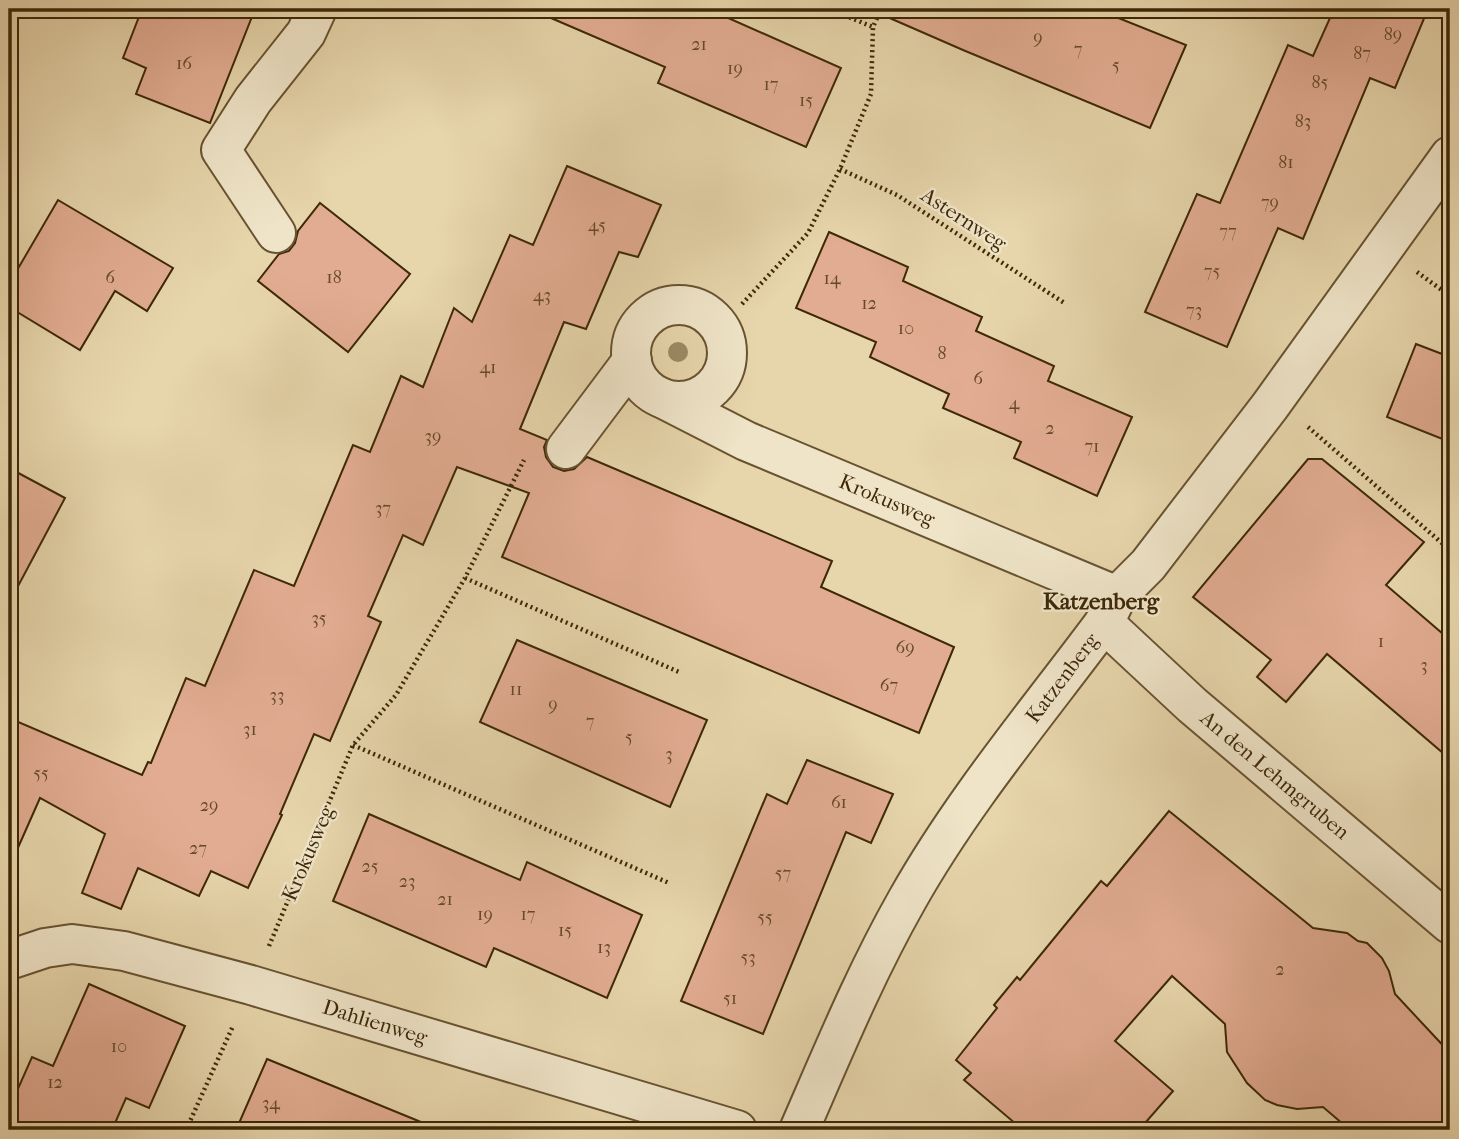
<svg xmlns="http://www.w3.org/2000/svg" width="1459" height="1139" font-family="'IM FELL French Canon',serif">
	<style>
		.building { fill: #e2ac92; stroke: #3d2808; stroke-width: 2 }
		.lines { fill: none; stroke-linecap: round; stroke-linejoin: round }
		.minor-casing { stroke: #685331; stroke-width: 42 }
		.path { stroke: #3d2808; stroke-width: 4.5; stroke-dasharray: 2 3.5; stroke-linecap: butt }
		.minor { stroke: #efe4c8; stroke-width: 38 }
		.tree { fill: #9b8a63 }
		.labels { text-anchor: middle; stroke-width: 5; stroke-linejoin: round; paint-order: stroke }
		.number-label { font-size: 18px; fill: #66492a }
		.street-label { font-size: 21px; fill: #3d2808; stroke: #efe4c8 }
		.neighbourhood-label { font-size: 23px; font-weight: bold; fill: #3d2808; stroke: #efe4c8 }
	</style>
	<rect width="100%" height="100%" fill="#e7d5ab"/>
	<filter id="stains"><feTurbulence type="fractalNoise" baseFrequency=".00286" numOctaves="4"/><feColorMatrix values="0 0 0 0 .2 0 0 0 0 .09 0 0 0 0 .02 0 0 0 .5 -.17"/></filter>
	<radialGradient id="worn" r=".72"><stop offset=".6" stop-color="#630" stop-opacity="0"/><stop offset="1" stop-color="#630" stop-opacity=".3"/></radialGradient>
	<g class="building">
		<path d="M142,9H255L210,123L136,94L146,68L123,58Z"/>
		<path d="M530,9H708L841,68L806,147L658,83L665,67Z"/>
		<path d="M869,9H1096L1186,45L1150,128L963,50Z"/>
		<path d="M1334,9H1428L1395,88L1370,78L1303,239L1278,228L1227,347L1145,312L1197,194L1220,203L1288,45L1313,56Z"/>
		<path d="M567,166L661,205L638,257L619,252L586,329L564,322L520,429L547,440L544,447L546,457L553,467L564,471L574,469L587,457L832,561L821,587L954,647L919,733L502,557L529,493L457,467L423,545L403,535L368,616L381,622L330,741L314,734L280,814L282,815L248,888L211,871L199,896L138,868L121,909L82,893L105,834L40,798L9,868V718L142,775L148,762L151,763L186,678L205,686L254,570L294,586L353,445L370,452L401,376L423,387L454,308L472,322L510,235L533,245Z"/>
		<path d="M58,200L173,268L147,311L115,291L80,350L9,307V284Z"/>
		<path d="M320,203L410,274L348,352L258,281L279,254L289,251L295,243L298,231Z"/>
		<path d="M829,232L908,267L903,281L982,317L976,331L1054,366L1048,381L1132,417L1097,496L1014,458L1021,442L943,408L949,394L870,357L876,342L796,308Z"/>
		<path d="M1416,344L1450,357V442L1387,417Z"/>
		<path d="M1308,459H1322L1424,542L1386,585L1450,640V759L1327,654L1286,702L1257,677L1271,660L1193,597Z"/>
		<path d="M9,468L65,498L9,603Z"/>
		<path d="M517,640L707,720L670,807L480,722Z"/>
		<path d="M807,760L893,794L871,843L846,832L763,1034L681,1001L767,794L787,804Z"/>
		<path d="M1169,811L1313,928L1347,933L1358,941L1367,943L1382,958L1389,971L1395,994L1450,1053V1130H1350L1323,1107L1297,1109L1277,1105L1265,1100L1247,1083L1227,1052L1225,1024L1172,976L1115,1041L1173,1091L1139,1130H1023L964,1080L971,1073L956,1060L997,1008L994,1005L1017,977L1020,980L1101,881L1107,886Z"/>
		<path d="M369,814L520,880L527,862L642,915L607,998L494,948L486,967L333,901Z"/>
		<path d="M89,984L185,1026L149,1108L126,1098L112,1130H9V1109L32,1057L53,1066Z"/>
		<path d="M267,1059L438,1129V1130H236Z"/>
	</g>
	<g class="lines">
		<defs>
			<g id="minor">
				<path d="M276,233L221,150L253,100L306,33L317,9"/>
				<circle cx="679" cy="353" r="48"/>
				<path d="M660,397L746,441L1117,596"/>
				<path d="M566,449L632,361"/>
				<path d="M1104,623L1192,705L1450,924"/>
				<path d="M9,960L45,948L72,944L124,951L251,985L737,1130"/>
				<path d="M799,1130C833,1052 865,974 907,900C962,802 1037,713 1104,623L1117,596L1148,565L1270,406L1450,156"/>
			</g>
		</defs>
		<use href="#minor" class="minor-casing"/>
		<g class="path">
			<path d="M829,9L873,27"/>
			<path d="M1207,9L1213,11"/>
			<path d="M840,169L897,195L1066,304"/>
			<path d="M1417,272L1450,296"/>
			<path d="M742,304L808,233L840,169L871,94L873,27L881,9"/>
			<path d="M1308,427L1450,550"/>
			<path d="M465,578L679,672"/>
			<path d="M353,745L669,883"/>
			<path d="M269,946L353,745L396,695L465,578L524,460"/>
			<path d="M186,1130L233,1026"/>
		</g>
		<use href="#minor" class="minor"/>
	</g>
	<circle class="tree" cx="678" cy="352" r="10"/>
	<g class="labels">
		<g class="number-label">
			<text x="1393" y="40">89</text>
			<text x="1038" y="43">9</text>
			<text x="699" y="50">21</text>
			<text x="1078" y="55">7</text>
			<text x="1362" y="59">87</text>
			<text x="184" y="69">16</text>
			<text x="1116" y="71">5</text>
			<text x="735" y="74">19</text>
			<text x="1320" y="88">85</text>
			<text x="771" y="90">17</text>
			<text x="806" y="106">15</text>
			<text x="1303" y="127">83</text>
			<text x="1286" y="168">81</text>
			<text x="1270" y="208">79</text>
			<text x="597" y="231">45</text>
			<text x="1228" y="237">77</text>
			<text x="1212" y="277">75</text>
			<text x="110" y="283">6</text>
			<text x="334" y="283">18</text>
			<text x="832" y="284">14</text>
			<text x="542" y="301">43</text>
			<text x="869" y="309">12</text>
			<text x="1194" y="316">73</text>
			<text x="906" y="334">10</text>
			<text x="942" y="359">8</text>
			<text x="488" y="373">41</text>
			<text x="978" y="384">6</text>
			<text x="1014" y="409">4</text>
			<text x="1050" y="434">2</text>
			<text x="433" y="442">39</text>
			<text x="1092" y="452">71</text>
			<text x="383" y="514">37</text>
			<text x="319" y="624">35</text>
			<text x="1381" y="647">1</text>
			<text x="905" y="653">69</text>
			<text x="1424" y="671">3</text>
			<text x="889" y="691">67</text>
			<text x="516" y="695">11</text>
			<text x="277" y="701">33</text>
			<text x="553" y="710">9</text>
			<text x="590" y="727">7</text>
			<text x="250" y="735">31</text>
			<text x="629" y="743">5</text>
			<text x="669" y="760">3</text>
			<text x="41" y="779">55</text>
			<text x="839" y="808">61</text>
			<text x="209" y="811">29</text>
			<text x="198" y="854">27</text>
			<text x="370" y="872">25</text>
			<text x="783" y="879">57</text>
			<text x="407" y="887">23</text>
			<text x="445" y="905">21</text>
			<text x="485" y="920">19</text>
			<text x="528" y="920">17</text>
			<text x="765" y="923">55</text>
			<text x="565" y="936">15</text>
			<text x="604" y="953">13</text>
			<text x="748" y="963">53</text>
			<text x="1280" y="975">2</text>
			<text x="730" y="1004">51</text>
			<text x="119" y="1052">10</text>
			<text x="55" y="1088">12</text>
			<text x="271" y="1109">34</text>
		</g>
		<g class="street-label">
			<text transform="translate(964 219) rotate(33)" y="7">Asternweg</text>
			<text transform="translate(887 500) rotate(23)" y="7">Krokusweg</text>
			<text transform="translate(1062 678) rotate(-53)" y="7">Katzenberg</text>
			<text transform="translate(1275 775) rotate(40)" y="7">An den Lehmgruben</text>
			<text transform="translate(308 853) rotate(-67)" y="7">Krokusweg</text>
			<text transform="translate(375 1022) rotate(17)" y="7">Dahlienweg</text>
		</g>
		<g class="neighbourhood-label">
			<text x="1101" y="609">Katzenberg</text>
		</g>
	</g>
	<rect width="1459" height="1139" fill="none" stroke="#e7d5ab" stroke-width="35"/>
	<rect x="10" y="10" width="1438" height="1118" fill="none" stroke="#3d2808" stroke-width="3.5"/>
	<rect x="18" y="18" width="1424" height="1104" fill="none" stroke="#3d2808" stroke-width="2"/>
	<rect width="100%" height="100%" filter="url(#stains)"/>
	<rect width="100%" height="100%" fill="url(#worn)"/>
</svg>
